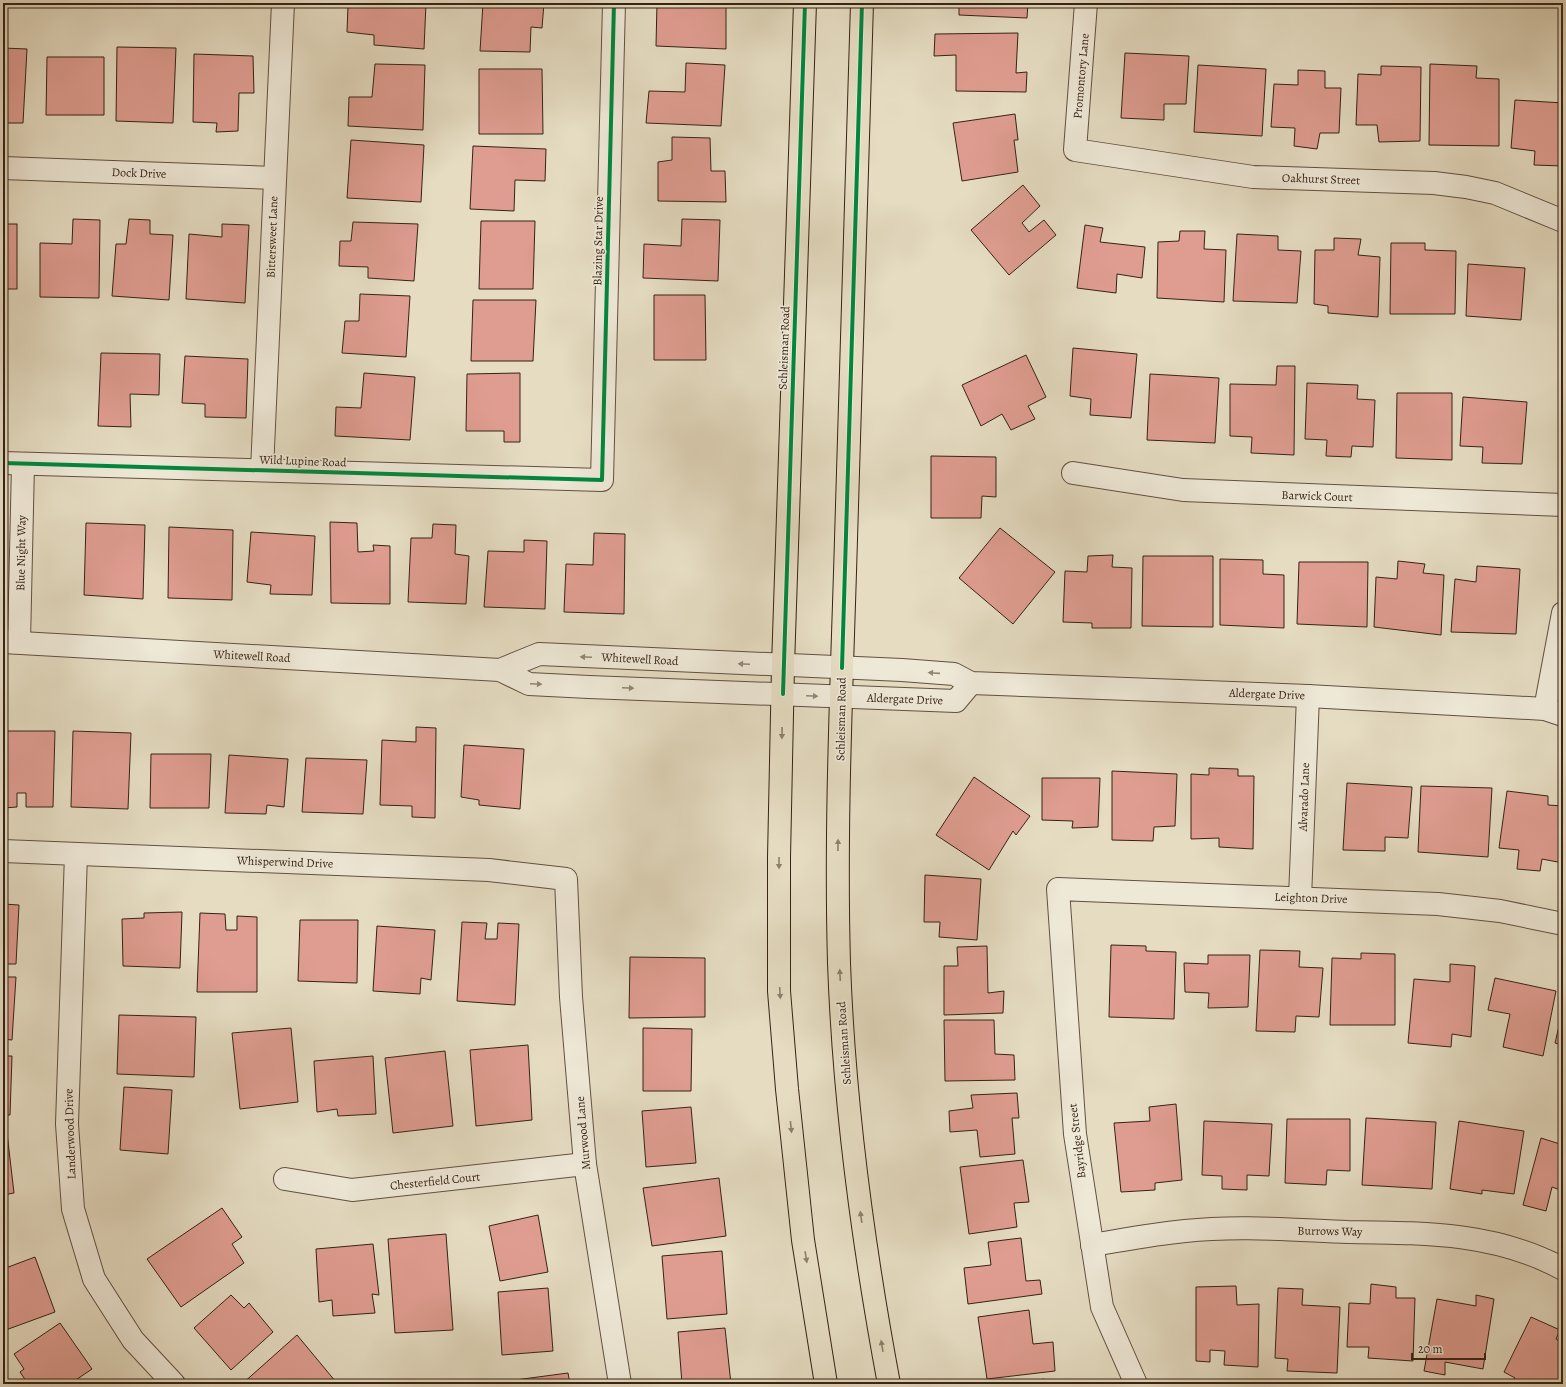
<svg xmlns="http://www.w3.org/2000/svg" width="1566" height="1387" font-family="Alegreya,serif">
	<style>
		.building { fill: #df9d91; stroke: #362215 }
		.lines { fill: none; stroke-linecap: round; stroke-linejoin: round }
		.minor-casing { stroke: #625040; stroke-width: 24 }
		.major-casing { stroke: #362215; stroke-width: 24 }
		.minor { stroke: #eee8d7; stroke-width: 22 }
		.major { stroke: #e5dcc2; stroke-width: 22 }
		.cycleway-casing { stroke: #eee8d7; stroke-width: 6 }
		.cycleway { stroke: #00873e; stroke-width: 4 }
		.oneway { fill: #928576 }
		.oneway2 { fill: #8e7f6c }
		.labels { text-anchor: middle; stroke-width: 3.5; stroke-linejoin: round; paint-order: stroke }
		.street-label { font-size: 12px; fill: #362215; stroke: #eee8d7 }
	</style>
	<rect width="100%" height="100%" fill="#e5dcc2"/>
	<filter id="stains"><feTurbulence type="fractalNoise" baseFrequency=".005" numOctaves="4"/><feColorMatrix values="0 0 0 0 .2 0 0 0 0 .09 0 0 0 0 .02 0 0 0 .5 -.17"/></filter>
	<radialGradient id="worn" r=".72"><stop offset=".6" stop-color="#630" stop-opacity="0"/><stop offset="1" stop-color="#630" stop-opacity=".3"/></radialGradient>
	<g class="building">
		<path d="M360,3H426L424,49L374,45V35L347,32L348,6L359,7Z"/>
		<path d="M483,3H544L542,28L531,27L530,52L480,51Z"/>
		<path d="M657,3H726V49L656,46Z"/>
		<path d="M959,3H1028L1027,18L959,15Z"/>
		<path d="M1018,33L1016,73L1027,72L1026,92L956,91V55L934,56L935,34Z"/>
		<path d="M117,47L176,48L173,123L116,121Z"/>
		<path d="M3,48L27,49L23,123H3Z"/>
		<path d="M1125,53L1189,56L1186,104H1164V120L1121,118Z"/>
		<path d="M194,54L253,56L254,93H239L238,131L216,132L217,123L193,122Z"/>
		<path d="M47,57H104V115H46Z"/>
		<path d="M686,63L725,65L721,126L646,123L649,91L685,92Z"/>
		<path d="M375,64L425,65L423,130L348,126L349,97H372Z"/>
		<path d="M1430,64L1477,66L1476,78L1499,79V146L1429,145Z"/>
		<path d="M1198,65L1266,69L1262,136L1194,132Z"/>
		<path d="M1381,66L1421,67L1420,141L1379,142L1377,125H1356L1358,74L1381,75Z"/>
		<path d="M479,69H542L543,134H479Z"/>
		<path d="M1298,70L1325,71V88H1341L1339,133H1320L1317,149L1294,146L1295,128L1271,127L1274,84L1298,85Z"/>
		<path d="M1515,100L1563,103V166L1534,165L1535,151L1511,148Z"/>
		<path d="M1015,114L1018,140H1014L1018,172L962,181L953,123Z"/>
		<path d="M672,137L710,138L711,171H725L726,202L658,201V162L672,160Z"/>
		<path d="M351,140L424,145L421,202L347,198Z"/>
		<path d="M473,146L546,149L545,181L515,180L514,211L470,209Z"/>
		<path d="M1023,185L1040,206L1022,223L1029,232L1044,220L1056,235L1009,275L971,230Z"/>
		<path d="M73,219L100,220L99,298L40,297V243L72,244Z"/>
		<path d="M129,219L150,220V234L173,235L169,300L112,296L116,244H126Z"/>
		<path d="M682,219L720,220L718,281L643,278L644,244L681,246Z"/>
		<path d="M481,221H535L533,289H479Z"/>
		<path d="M353,222L418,224L414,281L368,278V267L339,266L340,241H351Z"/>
		<rect x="3" y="224" width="14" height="65"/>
		<path d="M222,224L249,225L245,303L186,299L189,234L222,237Z"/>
		<path d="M1085,225L1103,228L1100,242L1145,247L1142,278L1117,274L1116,293L1077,288Z"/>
		<path d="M1180,231H1205L1204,249L1226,250L1224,302L1157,298L1158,242L1179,241Z"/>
		<path d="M1237,234L1278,236V250L1301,251L1297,303L1233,301Z"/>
		<path d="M1334,238L1361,239L1358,255L1380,257L1378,317L1328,313V306L1314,304L1315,250H1334Z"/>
		<path d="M1391,243H1425V250L1456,251L1455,314H1390Z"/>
		<path d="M1468,264L1525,268L1521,320L1466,316Z"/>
		<path d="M360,294L410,296L406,357L342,353L345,321H359Z"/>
		<path d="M654,295H705L706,360H654Z"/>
		<path d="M473,300H536L533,361H471Z"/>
		<path d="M1073,348L1137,354L1131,418L1090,415L1091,399L1070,396Z"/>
		<path d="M101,353L160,354L159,395L130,394L131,427L98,426Z"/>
		<path d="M1026,355L1046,397L1028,406L1035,419L1011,430L1002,414L981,426L962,385Z"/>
		<path d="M185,356L248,359L246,418L205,417V404L182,403Z"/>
		<path d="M1277,366H1295L1294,455L1251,453L1252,437L1230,436V384L1276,385Z"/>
		<path d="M364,373L415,377L410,440L335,436L336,407L361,408Z"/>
		<path d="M520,373V442H504V431H466L467,374Z"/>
		<path d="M1150,374L1219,378L1215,443L1147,440Z"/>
		<path d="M1307,383L1358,385L1357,399L1375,400L1373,447L1352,446L1351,457L1326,456L1327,440L1305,439Z"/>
		<path d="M1397,393H1452V460L1396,458Z"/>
		<path d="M1463,397L1527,402L1522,464L1482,463L1483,447L1460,446Z"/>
		<path d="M931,456L996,457V497L982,496L981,518H931Z"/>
		<path d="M330,522L357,523L358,552L374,551L373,545L390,546V604L331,603Z"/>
		<path d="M86,523L145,525L143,599L84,595Z"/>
		<path d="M433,524L456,525L455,554L469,556L466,604L408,602L411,538H432Z"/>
		<path d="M169,527L233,530L232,600L168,598Z"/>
		<path d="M1000,528L1055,572L1013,624L959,578Z"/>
		<path d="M251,532L315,536L312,595L270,594L271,585L247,582Z"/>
		<path d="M594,533L625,534L624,614L564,612L566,564L593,565Z"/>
		<path d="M524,540L547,541L545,609L484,607L488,551L524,552Z"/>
		<path d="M1113,555L1112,567L1132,568L1131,628H1092V623L1063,622L1065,571L1087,572L1088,556Z"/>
		<path d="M1143,556H1213V627L1142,626Z"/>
		<path d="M1220,559L1263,560V574L1284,575V628L1220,625Z"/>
		<path d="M1398,561L1425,564L1423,573L1444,575L1441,635L1374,627L1376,577L1397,579Z"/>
		<path d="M1299,562H1368L1367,627L1297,624Z"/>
		<path d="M1477,566L1520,569L1516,634L1451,632L1455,579L1476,582Z"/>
		<path d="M416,727L436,728L435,818L412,817V806L380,805L382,740L416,742Z"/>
		<path d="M3,731H55L53,807H26V793H17V807L3,808Z"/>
		<path d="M73,731L131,733L128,809L71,807Z"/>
		<path d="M464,745L524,749L520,809L479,805V800L461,797Z"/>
		<path d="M151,754H211L209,808H150Z"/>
		<path d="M229,755L288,759L284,807L267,805L266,814L225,813Z"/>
		<path d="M306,758L367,760L363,814L302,812Z"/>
		<path d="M1209,768L1238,769V776H1254L1253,849L1219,847V838L1191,839V774L1209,775Z"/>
		<path d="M1112,771L1177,774L1175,826L1154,827L1153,841L1112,840Z"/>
		<path d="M974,777L1030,816L1016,835L1013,831L989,870L936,835Z"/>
		<path d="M1042,778H1100L1098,827L1072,828L1073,821L1042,820Z"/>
		<path d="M1347,783L1412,787L1408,838L1385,837V851L1343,850Z"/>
		<path d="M1421,786L1492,788L1488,857L1418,852Z"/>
		<path d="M1507,791L1548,796V805L1563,806V863L1542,859L1540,871L1517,869L1519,850L1499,848Z"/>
		<path d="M925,875L981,879L977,940L939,937L940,922H924Z"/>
		<path d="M3,904L19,905L16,964H3Z"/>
		<path d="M182,912L180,968L123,966L122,919L144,918V913Z"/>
		<path d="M200,913L225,914L226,930H237V916L257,917V992H197Z"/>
		<path d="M300,920H358L357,983L298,981Z"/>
		<path d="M462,922L487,923L485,939H497L498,923L519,924L515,1005L457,1001Z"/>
		<path d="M377,926L435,930L431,980L421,978L420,994L373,991Z"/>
		<path d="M1111,945L1146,946V951L1176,952L1174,1019L1109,1017Z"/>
		<path d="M987,946L988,993L1004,991L1003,1013L944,1015V966H958L957,947Z"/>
		<path d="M1260,950L1300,951L1299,967L1323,968L1319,1017L1296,1016L1295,1032L1256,1031Z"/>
		<path d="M1361,953L1395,954V1025H1330L1332,958L1361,959Z"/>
		<path d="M1208,955H1250L1248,1007L1208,1008L1209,993L1185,992L1184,963L1208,964Z"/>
		<path d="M630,957L705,958V1017L629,1018Z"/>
		<path d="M1450,964L1475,966L1471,1037L1452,1034L1451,1047L1408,1043L1414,979L1450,982Z"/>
		<path d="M3,977H16L12,1040L3,1039Z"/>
		<path d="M1495,978L1556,991L1543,1056L1503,1047L1510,1014L1488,1010Z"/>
		<path d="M1563,1009V1045L1555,1043Z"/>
		<path d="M119,1015L196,1017L194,1077L117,1074Z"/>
		<path d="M944,1020H994L995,1054L1014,1055L1015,1080L945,1081Z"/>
		<path d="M291,1028L298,1102L240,1109L232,1033Z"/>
		<path d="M643,1028L692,1029L691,1091H643Z"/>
		<path d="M528,1045L532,1120L476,1126L470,1050Z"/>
		<path d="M445,1051L453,1126L393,1133L385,1058Z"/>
		<path d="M3,1056H12L10,1115H3Z"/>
		<path d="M373,1056L376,1114L338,1116L337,1109L317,1112L314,1061Z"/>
		<path d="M124,1087L172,1090L168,1154L120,1150Z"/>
		<path d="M1017,1093L1019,1118H1012L1015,1154L980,1157L977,1130L950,1132L949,1111L973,1108L971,1095Z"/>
		<path d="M1176,1104L1182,1180L1155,1183V1190L1121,1192L1114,1123L1150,1121L1149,1107Z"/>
		<path d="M691,1107L696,1163L646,1167L642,1111Z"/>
		<path d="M1366,1118L1436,1122L1432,1189L1362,1185Z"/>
		<path d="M1287,1119H1350V1171L1327,1170L1326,1185L1285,1183Z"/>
		<path d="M1204,1121L1272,1124L1269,1176L1247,1175V1190L1222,1189V1176L1202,1175Z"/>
		<path d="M1459,1121L1524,1131L1514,1194L1482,1190V1194L1450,1189Z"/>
		<path d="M7,1133L14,1193L3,1195V1134Z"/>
		<path d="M1541,1138L1563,1145V1191L1552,1187L1546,1211L1523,1205Z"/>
		<path d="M1023,1160L1029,1202L1014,1203L1017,1227L969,1234L960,1167Z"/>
		<path d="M719,1178L726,1236L652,1246L643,1188Z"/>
		<path d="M222,1208L242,1237L232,1244L244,1263L181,1307L147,1259Z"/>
		<path d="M538,1215L548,1272L500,1281L489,1226Z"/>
		<path d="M446,1234L453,1330L395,1333L388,1239Z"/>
		<path d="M1021,1238L1026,1281L1040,1280L1042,1294L968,1304L964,1268L991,1265L988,1242Z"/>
		<path d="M373,1244L379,1295L372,1294L375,1313L333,1316L332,1300L319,1302L316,1249Z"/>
		<path d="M722,1251L727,1314L667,1319L662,1256Z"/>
		<path d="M35,1257L55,1312L3,1331V1269Z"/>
		<path d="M1371,1284L1396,1287V1298H1415L1413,1361L1368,1358L1369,1347H1347L1349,1303L1370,1304Z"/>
		<path d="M1236,1286L1237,1305L1259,1304L1258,1367L1224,1365L1225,1351L1210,1350V1362L1196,1361V1287Z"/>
		<path d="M548,1288L553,1351L502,1355L498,1292Z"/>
		<path d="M1278,1288L1303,1289L1302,1305L1340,1307L1337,1373L1287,1371L1288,1359L1275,1358Z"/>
		<path d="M231,1295L244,1308L249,1303L273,1332L231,1370L194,1328Z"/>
		<path d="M1476,1295L1494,1299L1483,1369L1445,1362V1375L1424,1371L1437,1299L1476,1306Z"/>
		<path d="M1029,1310L1033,1344L1053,1342L1055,1371L987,1379L978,1317Z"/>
		<path d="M1531,1317L1560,1330L1556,1339L1563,1343L1562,1384H1512L1515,1378L1504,1372Z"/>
		<path d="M60,1323L92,1369L70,1384H28L20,1372L24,1369L14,1354Z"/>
		<path d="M725,1328L731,1384H682L678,1332Z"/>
		<path d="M297,1335L336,1382L333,1384H242Z"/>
		<path d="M568,1373L570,1384H485Z"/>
		<path d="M1044,1379L1045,1384H1019Z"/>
	</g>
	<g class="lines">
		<defs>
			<g id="minor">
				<path d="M1086,3L1075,150L1253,177L1434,183L1466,187L1495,193L1563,221"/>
				<path d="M3,168L275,178"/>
				<path d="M3,463L602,480L614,3"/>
				<path d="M262,470L283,3"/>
				<path d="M1073,473L1183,490L1563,505"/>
				<path d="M3,642L500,670L529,684L589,687L956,701L971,683"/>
				<path d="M19,642L23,464"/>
				<path d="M500,670L539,654L902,670L954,674L971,683L1308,696L1545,709L1563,715"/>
				<path d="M1545,709L1563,613"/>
				<path d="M3,851L489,870L566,879L571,997L585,1164L620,1384"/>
				<path d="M76,854L67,1124L73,1209L94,1279L133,1340L174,1384"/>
				<path d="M1300,898L1308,696"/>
				<path d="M285,1179L352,1190L585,1164"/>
				<path d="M1092,1245C1123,1240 1154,1234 1185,1231C1238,1225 1294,1230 1348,1232C1423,1233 1495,1232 1563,1269"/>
				<path d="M1136,1384L1102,1307L1075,1134L1058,889L1438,904L1500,911L1563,924"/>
			</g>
			<g id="major">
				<path d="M805,3L783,666L779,858V991L787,1089L803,1240L826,1384"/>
				<path d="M862,3C857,182 851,360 846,539C842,680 835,822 839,963C844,1105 863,1245 889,1384"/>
			</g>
		</defs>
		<use href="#minor" class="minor-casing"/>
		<use href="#major" class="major-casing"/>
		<use href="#minor" class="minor"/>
		<use href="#major" class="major"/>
		<defs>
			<g id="cycleway">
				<path d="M3,463L602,480L614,3"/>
				<path d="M842,668L862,3"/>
				<path d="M783,694L805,3"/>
			</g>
		</defs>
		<use href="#cycleway" class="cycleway-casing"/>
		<use href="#cycleway" class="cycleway"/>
	</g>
	<defs><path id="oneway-solid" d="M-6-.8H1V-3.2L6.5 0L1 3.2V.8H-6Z"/></defs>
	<g class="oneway">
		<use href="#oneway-solid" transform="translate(586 657) rotate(-177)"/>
		<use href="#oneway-solid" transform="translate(744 664) rotate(-177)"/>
		<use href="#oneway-solid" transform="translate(934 673) rotate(-176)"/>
		<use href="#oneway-solid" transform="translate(536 684) rotate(3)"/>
		<use href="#oneway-solid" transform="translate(628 688) rotate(2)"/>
		<use href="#oneway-solid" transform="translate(812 696) rotate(3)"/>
	</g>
	<g class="oneway2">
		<use href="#oneway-solid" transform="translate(782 733) rotate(91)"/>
		<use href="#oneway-solid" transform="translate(838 845) rotate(-89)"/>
		<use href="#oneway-solid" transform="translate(779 863) rotate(90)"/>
		<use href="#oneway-solid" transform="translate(840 975) rotate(-93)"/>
		<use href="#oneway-solid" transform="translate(780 993) rotate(87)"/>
		<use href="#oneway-solid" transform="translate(791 1127) rotate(84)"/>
		<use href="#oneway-solid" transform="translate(861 1217) rotate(-98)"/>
		<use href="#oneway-solid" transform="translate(806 1257) rotate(81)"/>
		<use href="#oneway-solid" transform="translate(882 1346) rotate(-100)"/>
	</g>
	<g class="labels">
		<g class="street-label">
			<text transform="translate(1081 76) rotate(-85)" y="4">Promontory Lane</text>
			<text transform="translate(139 173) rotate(2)" y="4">Dock Drive</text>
			<text transform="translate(1321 179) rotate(2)" y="4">Oakhurst Street</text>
			<text transform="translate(272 237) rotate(-88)" y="4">Bittersweet Lane</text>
			<text transform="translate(598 241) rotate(-89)" y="4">Blazing Star Drive</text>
			<text transform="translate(784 348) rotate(-88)" y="4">Schleisman Road</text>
			<text transform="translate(303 461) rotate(2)" y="4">Wild Lupine Road</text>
			<text transform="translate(1317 496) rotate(2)" y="4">Barwick Court</text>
			<text transform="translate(21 553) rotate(-89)" y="4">Blue Night Way</text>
			<text transform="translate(252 656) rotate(3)" y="4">Whitewell Road</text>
			<text transform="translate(640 659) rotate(3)" y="4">Whitewell Road</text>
			<text transform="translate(1267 694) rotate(2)" y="4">Aldergate Drive</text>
			<text transform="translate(905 699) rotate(2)" y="4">Aldergate Drive</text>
			<text transform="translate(841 719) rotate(-89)" y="4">Schleisman Road</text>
			<text transform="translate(1304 797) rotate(-88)" y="4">Alvarado Lane</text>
			<text transform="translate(285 862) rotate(2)" y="4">Whisperwind Drive</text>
			<text transform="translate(1311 898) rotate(2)" y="4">Leighton Drive</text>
			<text transform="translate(844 1043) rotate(-94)" y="4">Schleisman Road</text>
			<text transform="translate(583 1133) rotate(-95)" y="4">Murwood Lane</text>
			<text transform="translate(70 1134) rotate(-92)" y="4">Landerwood Drive</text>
			<text transform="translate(1077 1141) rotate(-97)" y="4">Bayridge Street</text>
			<text transform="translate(435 1181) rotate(-6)" y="4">Chesterfield Court</text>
			<text transform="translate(1330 1231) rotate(1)" y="4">Burrows Way</text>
		</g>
	</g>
	<rect width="1566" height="1387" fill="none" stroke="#e5dcc2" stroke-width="16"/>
	<rect x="4" y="4" width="1558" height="1379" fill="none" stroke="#362215" stroke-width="2"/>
	<rect x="8" y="8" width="1550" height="1371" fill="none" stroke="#362215"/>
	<path d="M1412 1353v6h73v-6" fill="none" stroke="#362215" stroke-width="2"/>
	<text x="1418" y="1353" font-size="12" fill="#362215" stroke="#eee8d7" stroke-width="3" paint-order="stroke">20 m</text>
	<rect width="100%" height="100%" filter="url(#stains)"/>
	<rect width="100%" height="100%" fill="url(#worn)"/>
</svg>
